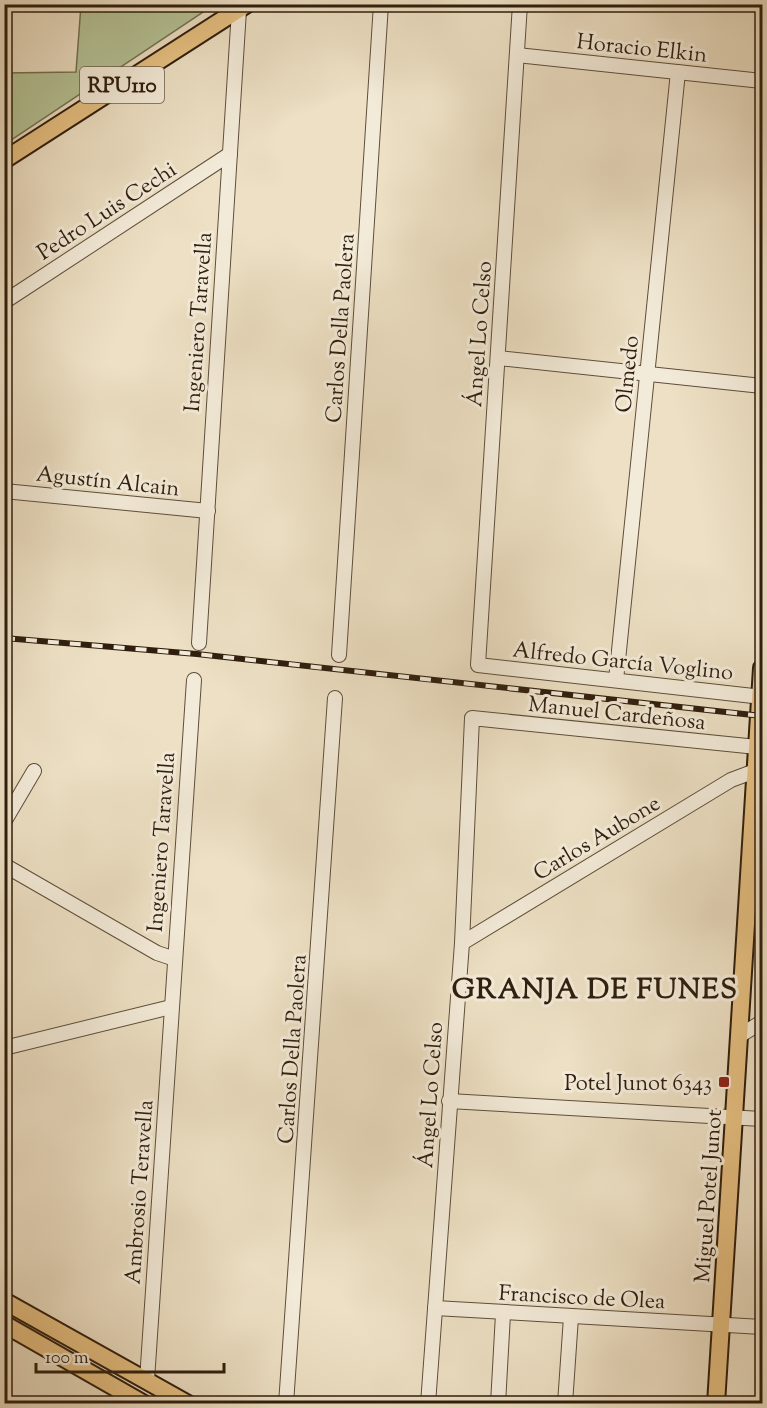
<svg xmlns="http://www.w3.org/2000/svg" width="767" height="1408" font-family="'Sorts Mill Goudy',serif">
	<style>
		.green { fill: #b5c396; stroke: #727052; stroke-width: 1.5 }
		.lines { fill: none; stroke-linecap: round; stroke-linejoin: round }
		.minor-casing { stroke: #5e4e3b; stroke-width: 16 }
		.major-casing { stroke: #2f1e0d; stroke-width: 20 }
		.minor { stroke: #f3ebd9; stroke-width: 14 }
		.major { stroke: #e6c082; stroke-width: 16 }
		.rail-casing { stroke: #2f1e0d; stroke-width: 6 }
		.rail { stroke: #f3ebd9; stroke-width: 4; stroke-dasharray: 11; stroke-linecap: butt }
		.poi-dot { fill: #8f2418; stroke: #f3ebd9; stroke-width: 2 }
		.labels { text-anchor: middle; stroke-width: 6; stroke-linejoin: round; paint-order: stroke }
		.shield { fill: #f3ebd9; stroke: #6a5c4a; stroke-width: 1.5 }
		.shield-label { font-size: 21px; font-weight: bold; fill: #2f1e0d }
		.street-label { font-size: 22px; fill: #2f1e0d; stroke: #f3ebd9 }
		.poi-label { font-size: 22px; fill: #2f1e0d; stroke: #f3ebd9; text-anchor: end }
		.district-label { font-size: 28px; font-weight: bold; letter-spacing: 1.5px; fill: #2f1e0d; stroke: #f3ebd9 }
	</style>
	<rect width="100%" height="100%" fill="#ede0c4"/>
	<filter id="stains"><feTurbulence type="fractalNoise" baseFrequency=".00333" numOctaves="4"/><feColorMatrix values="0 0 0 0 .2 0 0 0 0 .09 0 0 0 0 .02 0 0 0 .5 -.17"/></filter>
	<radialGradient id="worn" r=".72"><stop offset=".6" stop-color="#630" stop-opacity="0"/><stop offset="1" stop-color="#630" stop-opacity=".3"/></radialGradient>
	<path class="green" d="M196,5L212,6L5,144V73L76,72L81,5Z"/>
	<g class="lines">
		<defs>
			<g id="minor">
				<path d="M520,4L478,665L762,697"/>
				<path d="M517,55L762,81"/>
				<path d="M4,302L230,154"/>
				<path d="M498,358L762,386"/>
				<path d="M4,491L208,511"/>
				<path d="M199,643L239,10"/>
				<path d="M339,655L381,4"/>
				<path d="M616,680L678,72"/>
				<path d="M4,822L34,771"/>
				<path d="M4,865L157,953L175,959"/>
				<path d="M462,943L731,780L755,771"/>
				<path d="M739,1036L762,1022"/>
				<path d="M4,1048L171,1007"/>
				<path d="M449,1101L762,1119"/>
				<path d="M435,1308L762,1327"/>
				<path d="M147,1380L194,680"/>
				<path d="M286,1404L335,698"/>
				<path d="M428,1404L462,943L472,718L757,747"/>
				<path d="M498,1404L503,1314"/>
				<path d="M565,1404L571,1317"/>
			</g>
			<g id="major">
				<path d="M4,160L247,4"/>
				<path d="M4,1301L188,1404"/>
				<path d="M4,1324L144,1404"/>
				<path d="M716,1404L762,668"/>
			</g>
		</defs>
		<use href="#minor" class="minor-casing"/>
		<use href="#major" class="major-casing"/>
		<use href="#minor" class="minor"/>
		<use href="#major" class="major"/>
		<defs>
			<path id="rail" d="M4,638L197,654L762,716"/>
		</defs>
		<use href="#rail" class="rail-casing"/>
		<use href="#rail" class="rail"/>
	</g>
	<rect class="poi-dot" x="718" y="1076" width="12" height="12" rx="3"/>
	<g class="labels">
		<rect class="shield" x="80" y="67" width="84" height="36" rx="4.5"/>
		<g class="shield-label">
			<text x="122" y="92">RPU110</text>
		</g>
		<g class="street-label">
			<text transform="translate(642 47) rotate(6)" y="8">Horacio Elkin</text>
			<text transform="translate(106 210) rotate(-33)" y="8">Pedro Luis Cechi</text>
			<text transform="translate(197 322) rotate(-86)" y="8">Ingeniero Taravella</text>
			<text transform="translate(339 328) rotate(-86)" y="8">Carlos Della Paolera</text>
			<text transform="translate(478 334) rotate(-86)" y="8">Ángel Lo Celso</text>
			<text transform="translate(626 374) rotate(-84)" y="8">Olmedo</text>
			<text transform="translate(108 480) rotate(6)" y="8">Agustín Alcain</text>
			<text transform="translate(623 660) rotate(6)" y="8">Alfredo García Voglino</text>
			<text transform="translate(617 712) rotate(6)" y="8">Manuel Cardeñosa</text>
			<text transform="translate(596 837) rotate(-31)" y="8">Carlos Aubone</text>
			<text transform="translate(160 842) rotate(-86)" y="8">Ingeniero Taravella</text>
			<text transform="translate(291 1049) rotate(-86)" y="8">Carlos Della Paolera</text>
			<text transform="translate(429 1095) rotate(-86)" y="8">Ángel Lo Celso</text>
			<text transform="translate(138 1192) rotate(-86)" y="8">Ambrosio Teravella</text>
			<text transform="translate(707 1196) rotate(-86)" y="8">Miguel Potel Junot</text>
			<text transform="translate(582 1296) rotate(3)" y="8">Francisco de Olea</text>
		</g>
		<g class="poi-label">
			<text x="712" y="1090">Potel Junot 6343</text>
		</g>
		<g class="district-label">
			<text x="595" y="998">GRANJA DE FUNES</text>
		</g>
	</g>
	<rect width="767" height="1408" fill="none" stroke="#ede0c4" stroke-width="24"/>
	<rect x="6" y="6" width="755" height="1396" fill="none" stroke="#2f1e0d" stroke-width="3"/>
	<rect x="12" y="12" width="743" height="1384" fill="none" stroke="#2f1e0d" stroke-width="1.5"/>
	<path d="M36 1363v9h188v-9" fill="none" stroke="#2f1e0d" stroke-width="3"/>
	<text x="45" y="1363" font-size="18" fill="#2f1e0d" stroke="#f3ebd9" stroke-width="4.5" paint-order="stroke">100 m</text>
	<rect width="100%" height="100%" filter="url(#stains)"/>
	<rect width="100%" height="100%" fill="url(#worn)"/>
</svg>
